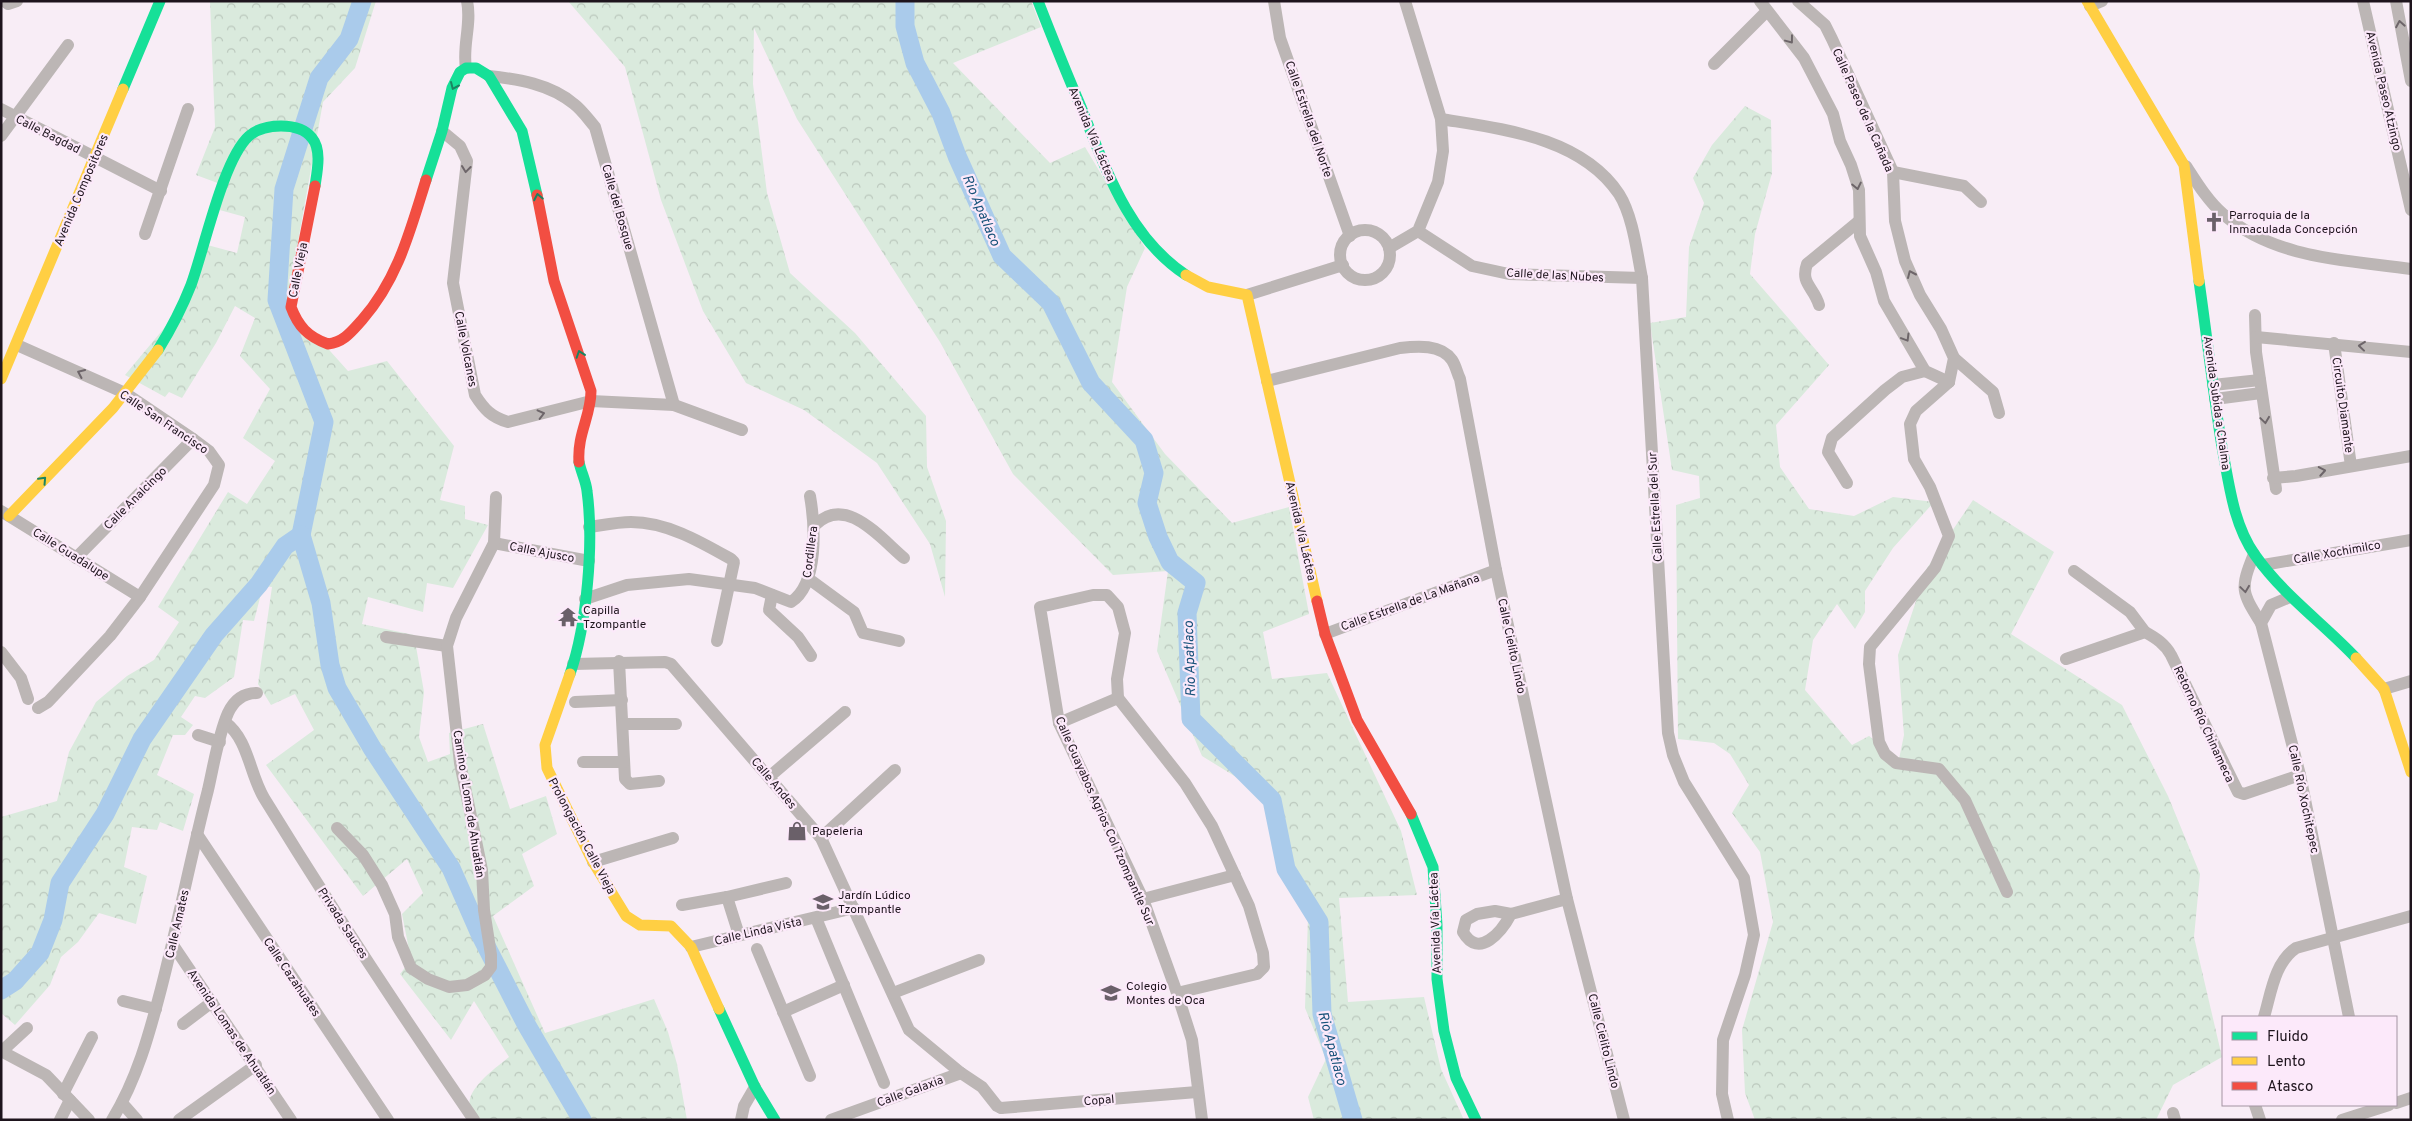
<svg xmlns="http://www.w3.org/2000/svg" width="2412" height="1121" font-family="Overpass,sans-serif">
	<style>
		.forest { fill: url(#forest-crowns) }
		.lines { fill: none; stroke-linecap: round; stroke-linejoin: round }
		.river { stroke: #aacbeb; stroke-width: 19 }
		.street { stroke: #bcb6b5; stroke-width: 12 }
		.fast { stroke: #16e098; stroke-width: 11 }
		.slow { stroke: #ffcf43; stroke-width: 11 }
		.jam { stroke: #f24e42; stroke-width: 11 }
		.oneway { stroke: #6d6569 }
		.oneway2 { stroke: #1a8461 }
		.labels { text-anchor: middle; stroke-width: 4.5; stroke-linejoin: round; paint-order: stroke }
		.street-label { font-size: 12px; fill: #1e141d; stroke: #fce9fa }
		.poi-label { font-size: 12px; fill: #1e141d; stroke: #fce9fa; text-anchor: start }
		.water-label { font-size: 14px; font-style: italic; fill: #17527a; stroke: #fce9fa }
	</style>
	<defs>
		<pattern id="forest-crowns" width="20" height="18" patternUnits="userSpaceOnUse" patternTransform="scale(1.25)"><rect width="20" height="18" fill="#daeadd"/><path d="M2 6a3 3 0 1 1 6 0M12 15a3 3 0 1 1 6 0" fill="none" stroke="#bbc8bd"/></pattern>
	</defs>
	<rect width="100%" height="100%" fill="#f8edf6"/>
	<g class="forest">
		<path d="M210,1H376L355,68L323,102L287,303L348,371L387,361L454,446L440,500L465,506V519L488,525L453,588L427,583L423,612L368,597L362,624L414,635L424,692L419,737L428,762L450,754L449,733L483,724L510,809L546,796L557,834L522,854L534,886L493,916L545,1033L654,999L668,1032L677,1064L687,1120H479C476,1116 471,1111 470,1107C465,1089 497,1067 509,1057L474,1001L451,1040L400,974L411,960L402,914L423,893L407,859L363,896L266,765L314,730L295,694L271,705L258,684L272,587L263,586L254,621L243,620L234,677L205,698L195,696L181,717L193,725L185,735H173L157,775L194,794L183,831L160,822L157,830L132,827L124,867L147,876L136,924L99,913L78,942L61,957L50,985L15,1025L1,1013V956L3,954L1,953V817L57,801L69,752L96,702L127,676L154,660L179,622L158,607L228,492L247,504L275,461L243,438L270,389L240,356L255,318L235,306L216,343L182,398L169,392L165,397L125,375L175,315L200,243L237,253L245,217L216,209L223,185L196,175L215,127Z"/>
		<path d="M568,1H1031L1041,27L953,63L1050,163L1085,147L1145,248L1127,287L1112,382L1165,454L1232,523L1289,507L1309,614L1263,632L1272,679L1327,673L1401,831L1417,895L1339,898L1348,1002L1424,997L1441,1069L1464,1120H1314L1308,1097L1326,1059L1305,1008L1308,917L1275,857L1262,793L1202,756L1157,651L1168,571L1113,575L1013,474L940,342L797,119L754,28L753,84L767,193L790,273L855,333L926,416L927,467L946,521L945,597L930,544L877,463L804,410L746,383L703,311L661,200L625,67Z"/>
		<path d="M1745,106L1771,120L1772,173L1755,234L1750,274L1829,365L1776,425L1780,467L1809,509L1854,516L1893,497L1934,502L1893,548L1865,591V612L1855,629L1837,604L1813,640L1805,690L1852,745L1869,736L1899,759L1904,735L1898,655L1927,568L1973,500L2054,552L2011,634L2122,705L2168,796L2200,874L2194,937L2222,1057L2173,1085L2156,1120H1755L1745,1093L1742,1030L1773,922L1760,852L1732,813L1749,785L1730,754L1714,743L1678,739L1676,505L1700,498L1699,476L1672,470L1650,323L1686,317L1689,247L1704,203L1693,178L1712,145Z"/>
	</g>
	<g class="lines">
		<g class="river">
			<path d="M905,1V26L915,63L941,113L957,156L1002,256L1051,303L1091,383L1144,440L1154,473L1147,503L1158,537L1170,562L1196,583L1187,613L1191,719L1272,800L1286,869L1319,922L1322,1014L1353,1120"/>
			<path d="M301,535L324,422L277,300L284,189L319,78L349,39L362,1"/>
			<path d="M1,990L15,981L40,953L53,920L60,883L105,814L142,739L214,635L259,584L285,546L301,535L321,603L330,665L337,688L372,748L451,868L480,934L526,1024L582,1120"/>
		</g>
		<g class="street">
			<path d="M4,1L8,4L17,1"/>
			<path d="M1274,1L1280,38L1350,236"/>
			<path d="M1760,1L1804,58L1833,114L1840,141L1851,165L1859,190L1860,236L1876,272L1884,301L1925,371L1949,382"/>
			<path d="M1798,1L1825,25L1832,39L1893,172L1895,221L1905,261L1920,295L1941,329L1954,358L1949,382"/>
			<path d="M2363,1L2411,210"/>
			<path d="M2396,1L2411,81"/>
			<path d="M2090,6L2102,1"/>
			<path d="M1714,64L1767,11"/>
			<path d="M466,68C462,46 472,24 467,1"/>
			<path d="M489,76C518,79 550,84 574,104C582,110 588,119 595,127L674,405"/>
			<path d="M1,109L161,191"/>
			<path d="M1441,119C1502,129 1581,137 1619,194C1633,216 1637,253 1642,278L1668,733L1673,755L1684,782L1744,878L1754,935L1745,975L1723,1040L1722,1094L1728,1120"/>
			<path d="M442,131L460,146L467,161L453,283L475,395C484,409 491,417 508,422L591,401L674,405L742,430"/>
			<path d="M1,136L68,45"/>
			<path d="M2186,166C2197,183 2208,201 2223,214C2274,259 2347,260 2411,269"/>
			<path d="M1893,172L1964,186L1981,202"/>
			<circle cx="1365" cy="255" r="25"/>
			<path d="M1418,231L1472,266L1509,274L1642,278"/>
			<path d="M145,234L188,109"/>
			<path d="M1389,248L1418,231L1438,182L1443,151L1441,119L1405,1"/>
			<path d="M1247,295L1343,265"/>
			<path d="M1819,305C1814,287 1800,284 1807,264L1858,222"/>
			<path d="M2255,315L2256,352L2276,489"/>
			<path d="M2256,337L2411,352"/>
			<path d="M2334,343L2351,466"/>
			<path d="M17,345L125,393L193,439L209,451L219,465L214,485L140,597L110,636L48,702L38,708"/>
			<path d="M1954,358L1993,392L1999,413"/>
			<path d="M1267,381L1400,348C1417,346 1441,344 1452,360C1456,366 1457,373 1460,379L1496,570L1567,899L1624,1120"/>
			<path d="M1949,382L1916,411L1910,424L1914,459L1930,487L1949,536L1935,568L1870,647L1869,664L1879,742L1885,754L1896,763L1939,769L1965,800L2007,892"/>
			<path d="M2213,385L2260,380"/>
			<path d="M2215,399L2261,393"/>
			<path d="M2273,478L2296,476L2411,456"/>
			<path d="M1847,483L1828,452L1832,438L1885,390L1902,377L1925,371"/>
			<path d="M1,511L140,597"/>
			<path d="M815,525C846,494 880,538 904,558"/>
			<path d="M589,527C603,525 618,522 631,522C667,522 701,542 731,559L734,562L717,641"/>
			<path d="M494,543L589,561"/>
			<path d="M2254,554C2240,589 2241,591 2261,623"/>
			<path d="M76,558L193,439"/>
			<path d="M2263,565L2411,540"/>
			<path d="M2074,571L2130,612L2145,632"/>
			<path d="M809,579L854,612L863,633L899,641"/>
			<path d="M772,595L769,610L798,637L811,656"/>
			<path d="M2290,597L2271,605L2261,623L2300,775L2349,1017"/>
			<path d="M585,599L627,585L689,579L755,588L791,602C819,584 815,525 810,496"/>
			<path d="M1325,634L1496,570"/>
			<path d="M386,637L447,646"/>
			<path d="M1,652L21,678L28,699"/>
			<path d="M2066,659L2145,632C2156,638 2165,644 2171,655L2238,792L2244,794L2300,775"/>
			<path d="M619,661L625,779L630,784L659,781"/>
			<path d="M573,664L665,662L671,664L821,838L909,1030L961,1073L982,1087L997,1106L1001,1108"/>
			<path d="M2384,689L2411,681"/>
			<path d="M575,702L622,700"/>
			<path d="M225,722C249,740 249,773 264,798C331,907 401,1014 474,1120"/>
			<path d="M1059,723L1118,698"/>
			<path d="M623,724H676"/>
			<path d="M198,735L220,742"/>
			<path d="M583,762H624"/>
			<path d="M769,777L845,712"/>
			<path d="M337,828L363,855L382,885L395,914L398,937L411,968L428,979L449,987L467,985L485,975L491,967V955L484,910L482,870L460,763L447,646L456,618L494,543L496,497"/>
			<path d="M197,834L388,1120"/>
			<path d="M821,838L895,770"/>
			<path d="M593,862L673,838"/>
			<path d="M727,897L739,935"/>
			<path d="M1143,899L1235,875"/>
			<path d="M682,905L727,897L786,883"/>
			<path d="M1511,914C1502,931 1479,960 1463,932L1466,920L1477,914L1495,911L1511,914L1567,899"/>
			<path d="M816,918L884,1083"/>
			<path d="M173,945L291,1120"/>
			<path d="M691,947L854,908"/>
			<path d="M757,949L810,1076"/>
			<path d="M893,993L979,960"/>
			<path d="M1177,993L1257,974L1264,967L1263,953L1249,906L1212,826L1185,783L1118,698L1117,679L1125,633L1118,607L1107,595H1093L1040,607L1059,723L1143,899L1177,993L1192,1040L1202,1120"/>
			<path d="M123,1001L156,1009"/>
			<path d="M783,1012L844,985"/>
			<path d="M2264,1017C2271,994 2274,963 2296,948L2411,916"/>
			<path d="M183,1024L212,1002"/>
			<path d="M1,1051L46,1075L89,1120"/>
			<path d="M2,1051L27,1028"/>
			<path d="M63,1094L92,1037"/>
			<path d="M122,1103L137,1120"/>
			<path d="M2396,1103L2411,1098"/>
			<path d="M2255,1105L2260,1120"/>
			<path d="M1001,1108L1197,1092"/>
			<path d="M2173,1113L2175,1120"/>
			<path d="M60,1120L70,1100"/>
			<path d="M112,1120C137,1079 149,1035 161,989C178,923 191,856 208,790C214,764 218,736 228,713C234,700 244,693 257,693"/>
			<path d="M179,1120L256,1065"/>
			<path d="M741,1120L744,1106L755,1087"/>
			<path d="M831,1120L961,1073"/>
			<path d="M2342,1120L2389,1105"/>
		</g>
		<g class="fast">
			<path d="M1038,1C1052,37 1066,72 1081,107C1106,169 1128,237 1186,275"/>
			<path d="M123,89L160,1"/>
			<path d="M426,180L442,131L452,88L460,72L466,68H476L489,76L522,131L537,195"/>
			<path d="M2199,281C2207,337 2213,392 2222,447C2229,483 2233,524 2255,555C2283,595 2323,623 2356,658"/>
			<path d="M158,350C171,329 182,308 191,285C204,250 223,159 249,136C257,129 270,126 281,126C292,126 305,129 312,138C322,150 317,172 315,186"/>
			<path d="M570,674C587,625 594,543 587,491C586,481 581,472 579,462"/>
			<path d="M1411,814L1433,867L1437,925V979L1444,1031L1456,1078L1476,1120"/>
			<path d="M719,1009L755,1087L775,1120"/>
		</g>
		<g class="slow">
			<path d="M2087,1L2184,165L2199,281"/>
			<path d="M1186,275L1208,287L1247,295L1317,601"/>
			<path d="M1,379L123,89"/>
			<path d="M9,516L113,408L158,350"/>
			<path d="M2356,658L2384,689L2411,772"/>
			<path d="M570,674L545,745L547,768L593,862L626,916L640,925L671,926L691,947L719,1009"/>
		</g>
		<g class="jam">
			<path d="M315,186L291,307C298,326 308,337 328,344C344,342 351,332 362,320C398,279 410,231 426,180"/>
			<path d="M537,195L554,281L591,391C591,416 577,434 579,462"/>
			<path d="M1317,601L1325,634L1357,720L1411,814"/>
		</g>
	</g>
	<defs><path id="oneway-chevron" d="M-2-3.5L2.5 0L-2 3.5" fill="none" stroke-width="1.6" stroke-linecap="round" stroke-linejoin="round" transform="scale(1.25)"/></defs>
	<g class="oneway">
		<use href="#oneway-chevron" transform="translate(2400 24) rotate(-100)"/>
		<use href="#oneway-chevron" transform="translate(1790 40) rotate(53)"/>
		<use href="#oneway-chevron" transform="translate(466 169) rotate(97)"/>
		<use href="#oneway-chevron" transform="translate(1857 186) rotate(78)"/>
		<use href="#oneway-chevron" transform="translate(1911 274) rotate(-114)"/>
		<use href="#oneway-chevron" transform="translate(1906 338) rotate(59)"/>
		<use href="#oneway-chevron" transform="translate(2362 346) rotate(-174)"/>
		<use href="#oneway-chevron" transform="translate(81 373) rotate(-156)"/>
		<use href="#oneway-chevron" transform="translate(541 414) rotate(-14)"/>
		<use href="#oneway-chevron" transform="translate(2265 420) rotate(82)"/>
		<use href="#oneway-chevron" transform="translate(2322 471) rotate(-10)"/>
		<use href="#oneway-chevron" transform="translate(2245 589) rotate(82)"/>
	</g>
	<g class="oneway2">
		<use href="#oneway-chevron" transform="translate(454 86) rotate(114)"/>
		<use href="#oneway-chevron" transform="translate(538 197) rotate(-101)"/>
		<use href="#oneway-chevron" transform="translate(580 354) rotate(-109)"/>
		<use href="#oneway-chevron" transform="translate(43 480) rotate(-47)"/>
	</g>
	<defs>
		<symbol id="church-bare" viewBox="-9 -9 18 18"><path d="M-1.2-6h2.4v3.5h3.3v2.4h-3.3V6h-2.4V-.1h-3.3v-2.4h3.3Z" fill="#6a6069" stroke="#fce9fa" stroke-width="2.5" paint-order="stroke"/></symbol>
		<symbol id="temple-bare" viewBox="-9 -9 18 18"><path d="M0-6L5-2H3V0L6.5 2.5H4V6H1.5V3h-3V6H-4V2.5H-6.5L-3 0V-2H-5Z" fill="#6a6069" stroke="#fce9fa" stroke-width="2.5" paint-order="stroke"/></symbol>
		<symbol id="shop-bare" viewBox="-9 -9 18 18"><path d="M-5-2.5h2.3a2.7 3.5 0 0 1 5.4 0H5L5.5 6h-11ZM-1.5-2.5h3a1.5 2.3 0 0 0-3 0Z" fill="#6a6069" stroke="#fce9fa" stroke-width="2.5" paint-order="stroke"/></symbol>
		<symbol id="school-bare" viewBox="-9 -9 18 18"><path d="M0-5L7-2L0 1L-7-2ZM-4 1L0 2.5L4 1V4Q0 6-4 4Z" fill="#6a6069" stroke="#fce9fa" stroke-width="2.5" paint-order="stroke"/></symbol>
	</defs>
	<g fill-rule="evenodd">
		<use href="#church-bare" x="2200" y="208" width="28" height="28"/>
		<use href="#temple-bare" x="554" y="603" width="28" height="28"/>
		<use href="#shop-bare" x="783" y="817" width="28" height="28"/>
		<use href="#school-bare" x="809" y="888" width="28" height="28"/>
		<use href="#school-bare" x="1097" y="979" width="28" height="28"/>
	</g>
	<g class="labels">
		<g class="street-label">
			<text transform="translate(2384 91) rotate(77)" y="4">Avenida Paseo Atzingo</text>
			<text transform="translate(1863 110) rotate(66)" y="4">Calle Paseo de la Cañada</text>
			<text transform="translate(1309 119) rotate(71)" y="4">Calle Estrella del Norte</text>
			<text transform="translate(48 134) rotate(27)" y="4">Calle Bagdad</text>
			<text transform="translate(1092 134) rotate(67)" y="4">Avenida Vía Láctea</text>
			<text transform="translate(81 190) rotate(-67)" y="4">Avenida Compositores</text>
			<text transform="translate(618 207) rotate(74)" y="4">Calle del Bosque</text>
			<text transform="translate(298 270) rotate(-79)" y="4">Calle Vieja</text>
			<text transform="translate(1555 275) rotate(3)" y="4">Calle de las Nubes</text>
			<text transform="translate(466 349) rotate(79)" y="4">Calle Volcanes</text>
			<text transform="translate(2217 403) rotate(82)" y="4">Avenida Subida a Chalma</text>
			<text transform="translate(2343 405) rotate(82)" y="4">Circuito Diamante</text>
			<text transform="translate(164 422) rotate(34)" y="4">Calle San Francisco</text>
			<text transform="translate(135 498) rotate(-45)" y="4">Calle Analcingo</text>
			<text transform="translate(1655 507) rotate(-93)" y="4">Calle Estrella del Sur</text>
			<text transform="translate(1301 531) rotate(77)" y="4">Avenida Vía Láctea</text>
			<text transform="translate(542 552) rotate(11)" y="4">Calle Ajusco</text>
			<text transform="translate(810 552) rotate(-83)" y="4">Cordillera</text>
			<text transform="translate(2337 552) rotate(-10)" y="4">Calle Xochimilco</text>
			<text transform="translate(71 554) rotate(32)" y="4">Calle Guadalupe</text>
			<text transform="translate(1410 602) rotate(-20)" y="4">Calle Estrella de La Mañana</text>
			<text transform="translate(1512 646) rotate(78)" y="4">Calle Cielito Lindo</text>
			<text transform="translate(2204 724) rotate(65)" y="4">Retorno Río Chinameca</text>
			<text transform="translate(774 783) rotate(50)" y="4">Calle Andes</text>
			<text transform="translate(2304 799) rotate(78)" y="4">Calle Río Xochitepec</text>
			<text transform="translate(469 804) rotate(81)" y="4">Camino a Loma de Ahuatlán</text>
			<text transform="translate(1105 821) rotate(66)" y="4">Calle Guayabos Agrios Col Tzompantle Sur</text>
			<text transform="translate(582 836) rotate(62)" y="4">Prolongación Calle Vieja</text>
			<text transform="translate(343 923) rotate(57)" y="4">Privada Sauces</text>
			<text transform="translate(1435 923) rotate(-92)" y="4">Avenida Vía Láctea</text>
			<text transform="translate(177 924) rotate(-77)" y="4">Calle Amates</text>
			<text transform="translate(758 931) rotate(-13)" y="4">Calle Linda Vista</text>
			<text transform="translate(292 977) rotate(56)" y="4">Calle Cazahuates</text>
			<text transform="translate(232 1032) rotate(56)" y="4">Avenida Lomas de Ahuatlán</text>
			<text transform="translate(1604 1041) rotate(76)" y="4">Calle Cielito Lindo</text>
			<text transform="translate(910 1091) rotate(-20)" y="4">Calle Galaxia</text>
			<text transform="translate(1099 1100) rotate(-5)" y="4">Copal</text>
		</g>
		<g class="poi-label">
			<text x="2229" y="219">Parroquia de la<tspan x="2229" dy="14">Inmaculada Concepción</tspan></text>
			<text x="583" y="614">Capilla<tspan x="583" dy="14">Tzompantle</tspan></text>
			<text x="812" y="835">Papeleria</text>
			<text x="838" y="899">Jardín Lúdico<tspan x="838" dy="14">Tzompantle</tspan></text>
			<text x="1126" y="990">Colegio<tspan x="1126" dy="14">Montes de Oca</tspan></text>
		</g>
		<g class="water-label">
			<text transform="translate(982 210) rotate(67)" y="5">Rio Apatlaco</text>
			<text transform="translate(1189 659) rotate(-92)" y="5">Rio Apatlaco</text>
			<text transform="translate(1333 1048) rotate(75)" y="5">Rio Apatlaco</text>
		</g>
	</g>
	<rect width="2412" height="1121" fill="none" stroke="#1e141d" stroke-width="5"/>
	<rect x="2222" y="1016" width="175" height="90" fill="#fce9fa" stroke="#a394a2"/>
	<rect x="2232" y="1032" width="25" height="8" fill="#16e098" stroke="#a394a2"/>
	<text x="2267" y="1041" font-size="15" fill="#1e141d">Fluido</text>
	<rect x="2232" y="1057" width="25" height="8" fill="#ffcf43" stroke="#a394a2"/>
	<text x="2267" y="1066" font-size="15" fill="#1e141d">Lento</text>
	<rect x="2232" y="1082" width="25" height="8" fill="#f24e42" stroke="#a394a2"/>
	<text x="2267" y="1091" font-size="15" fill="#1e141d">Atasco</text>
</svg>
